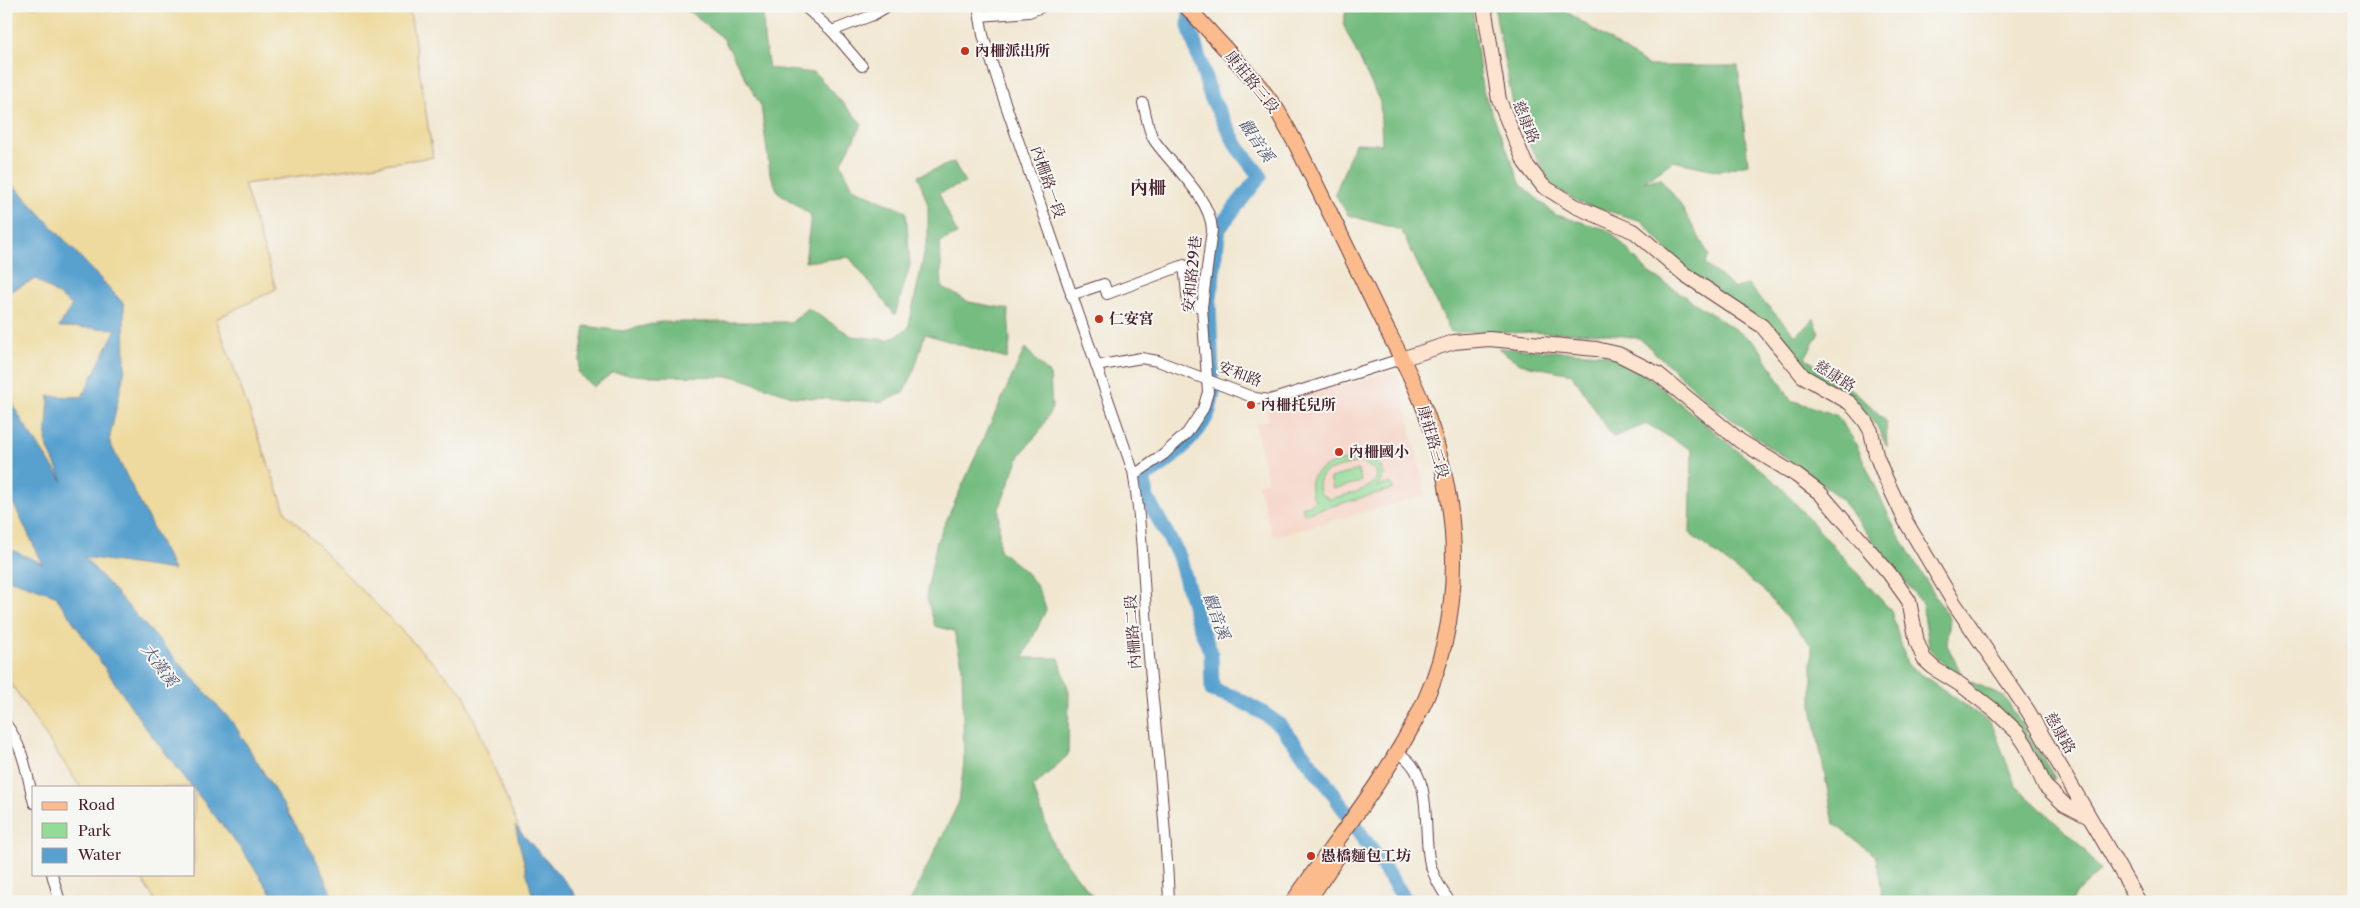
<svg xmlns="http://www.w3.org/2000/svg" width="2360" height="908" font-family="'Libre Caslon Text','Noto Serif TC',serif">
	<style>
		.built { fill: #f6d2c4 }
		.green { fill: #92dc98; stroke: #6e7e62; fill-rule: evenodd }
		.forest { fill: #75bc80; stroke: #606e56 }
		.sand { fill: #eeda9e; stroke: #9c7c64 }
		.water { fill: #58a1cf; stroke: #51607d }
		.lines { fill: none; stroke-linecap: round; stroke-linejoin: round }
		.river { stroke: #58a1cf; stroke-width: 15 }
		.street-casing { stroke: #633d44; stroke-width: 12 }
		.secondary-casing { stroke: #633d44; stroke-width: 16 }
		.primary-casing { stroke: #633d44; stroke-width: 17 }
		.street { stroke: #fff; stroke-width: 10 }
		.secondary { stroke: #fde4d1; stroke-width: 14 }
		.primary { stroke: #fbbb8c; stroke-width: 15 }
		.poi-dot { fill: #c8321e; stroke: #f6f6f2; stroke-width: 2 }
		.labels { text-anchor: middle; stroke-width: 4; stroke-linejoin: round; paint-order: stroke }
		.poi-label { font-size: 15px; font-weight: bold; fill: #4a1f2b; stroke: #f6f6f2; text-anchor: start }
		.street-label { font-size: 15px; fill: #4a1f2b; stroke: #f6f6f2 }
		.water-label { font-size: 16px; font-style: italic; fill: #50536d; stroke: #f6f6f2 }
		.quarter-label { font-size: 18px; font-weight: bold; fill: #4a1f2b; stroke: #f6f6f2 }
	</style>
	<rect width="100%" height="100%" fill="#f6f6f2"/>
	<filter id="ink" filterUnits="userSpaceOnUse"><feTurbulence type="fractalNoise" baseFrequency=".02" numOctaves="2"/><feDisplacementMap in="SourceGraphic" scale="10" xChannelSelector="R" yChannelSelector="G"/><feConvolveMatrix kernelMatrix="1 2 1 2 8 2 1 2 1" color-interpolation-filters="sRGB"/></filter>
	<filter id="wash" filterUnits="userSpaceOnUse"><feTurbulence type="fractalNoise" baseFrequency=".0096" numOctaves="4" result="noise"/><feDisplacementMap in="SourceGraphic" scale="20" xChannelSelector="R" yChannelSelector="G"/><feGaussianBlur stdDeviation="1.12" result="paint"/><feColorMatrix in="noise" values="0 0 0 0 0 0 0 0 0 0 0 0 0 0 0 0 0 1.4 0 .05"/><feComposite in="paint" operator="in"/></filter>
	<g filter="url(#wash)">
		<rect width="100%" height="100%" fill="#f1e7d1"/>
		<path class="built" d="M1393,371L1398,373L1426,495L1273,537L1258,484L1268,481L1255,424L1269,420L1266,406Z"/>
		<g class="green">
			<path d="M1362,456C1374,459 1381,463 1384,475L1377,487L1391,483L1393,489L1304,514L1302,507L1316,502C1295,467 1339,462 1362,456ZM1361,461L1376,471C1382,490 1343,495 1330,499L1320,493L1318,482L1325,472Z"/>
			<path d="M1358,470L1361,482L1333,489L1330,478Z"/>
		</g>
		<g class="forest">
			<path d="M682,6H763L764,39L769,68L815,73L862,124L841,164L853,188L906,212L910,265L895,315L849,257L805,262L811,215L778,192L770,173L761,106L723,38Z"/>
			<path d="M1347,6H1472L1482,88L1521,185L1556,215L1609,230L1648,272L1757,344L1791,400L1836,415L1854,440L1894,527L1950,620L1947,645L1964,679L2004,696L2055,778L2051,783L2026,739L1963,684L1930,650L1922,603L1839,497L1717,409L1639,338L1601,333L1451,332L1401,230L1348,215L1335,194L1355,143L1382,144L1380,102L1343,24Z"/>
			<path d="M1494,6H1558L1649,66H1738L1748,164L1720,171L1673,161L1644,182L1660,178L1679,202L1709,255L1705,264L1734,288L1748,285L1796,336L1814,318L1819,333L1805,358L1857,393L1886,421L1887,447L1876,424L1834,387L1807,376L1780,337L1682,268L1642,221L1580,203L1551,186L1516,119Z"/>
			<path d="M954,162L965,183L939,193L957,234L940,242L942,287L969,302L1008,309L1010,342L1007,359L925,334L913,374L903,393L882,402L795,397L736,377L646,376L613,373L593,387L578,373L585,326L623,331L660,322H792L807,308L852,336L888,340L908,329L928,236V205L918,176Z"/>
			<path d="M1025,348L1050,375L1052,408L1040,431L1020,455L999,509V550C1025,571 1037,577 1046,610L1023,658H1059L1069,692L1068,755L1033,787L1054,847L1097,902H910L959,802L964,762L962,664L954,631L935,626L926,595L937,541Z"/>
			<path d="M1498,348L1603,354L1636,367L1778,484L1891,611L1907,664L1992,724L2015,785L2082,847L2100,871L2075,894L2071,902H1883L1877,857L1834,824L1812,707V646L1762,589L1690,534L1692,450L1647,424L1613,437L1572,374L1520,364Z"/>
		</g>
		<path class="sand" d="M6,6H409L433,157L244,184L276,289L216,319L286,513L464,694L521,834L567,902H156L138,874H194V787H80L6,676Z"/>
		<g class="water">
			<path d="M6,177L124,304L125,368L109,441L174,570L84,557L234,724L315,857L335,902H277L244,853L145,727L55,595L6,578V547L43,564L6,489V391L22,421L63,482L46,444L49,396L82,397L116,329L59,327L72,305L36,279L6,293Z"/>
			<path d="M515,826L570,887L579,902H534Z"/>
		</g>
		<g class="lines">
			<g class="river">
				<path d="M1190,6L1189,26L1211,97L1238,148L1260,176L1219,228L1209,305L1212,374"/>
				<path d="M1214,389C1212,396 1211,404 1209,411C1199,435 1166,466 1143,476L1147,498L1179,556L1197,619L1211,653L1212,690L1234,697L1263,713L1281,726L1328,786L1407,902"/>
			</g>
		</g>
	</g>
	<g filter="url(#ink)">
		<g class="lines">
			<defs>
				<g id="street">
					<path d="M804,6L832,31L862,66"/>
					<path d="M978,6L983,35L1002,94L1133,471C1143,532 1144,594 1149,656C1156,738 1166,819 1169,902"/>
					<path d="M980,16L1029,12L1044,6"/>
					<path d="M832,31L873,15L888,6"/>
					<path d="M1071,295L1104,284L1107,294L1184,265L1188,304L1202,307"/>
					<path d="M1096,366L1141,358L1158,361L1255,398L1270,400L1401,359"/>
					<path d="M1134,475L1163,455L1187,433L1203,409L1208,392L1202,307L1212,230C1211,198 1172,166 1154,140C1148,131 1146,114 1143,103"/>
					<path d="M6,724C24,748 27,775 34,803"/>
					<path d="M1403,756C1434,779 1422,830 1430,864C1434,877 1442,891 1450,902"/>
					<path d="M52,874L60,902"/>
				</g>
				<g id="secondary">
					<path d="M1484,6L1499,100L1525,163L1543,186L1575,206L1635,232L1684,274L1762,326L1803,376L1850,403L1865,421L1871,431L1876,455L1884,475L1906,522L1954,603L2028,711L2139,902"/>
					<path d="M1401,359L1454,342L1489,339L1596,349L1618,354L1658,374L1740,441L1796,475L1820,493L1889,573L1909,601L1917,642L1924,659L1935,669L1961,685L1995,711L2017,732L2026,745L2045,786L2064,804L2089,817"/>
				</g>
				<g id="primary">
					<path d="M1186,6L1257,83L1277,110L1296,144C1323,198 1349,252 1375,306C1390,337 1408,368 1421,400C1462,501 1468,619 1417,717C1383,783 1335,841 1293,902"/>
					<path d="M1307,902L1340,853"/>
				</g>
			</defs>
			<use href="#street" class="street-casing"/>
			<use href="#secondary" class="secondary-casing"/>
			<use href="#primary" class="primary-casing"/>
			<use href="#street" class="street"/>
			<use href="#secondary" class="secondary"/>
			<use href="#primary" class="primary"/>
		</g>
	</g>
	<g class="poi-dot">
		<circle cx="965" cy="51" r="5"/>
		<circle cx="1099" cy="319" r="5"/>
		<circle cx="1251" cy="405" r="5"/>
		<circle cx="1339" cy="452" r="5"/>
		<circle cx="1311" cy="856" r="5"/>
	</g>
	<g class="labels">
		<g class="poi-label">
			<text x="975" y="56">內柵派出所</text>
			<text x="1109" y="324">仁安宮</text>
			<text x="1261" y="410">內柵托兒所</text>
			<text x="1349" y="457">內柵國小</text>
			<text x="1321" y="861">愚橋麵包工坊</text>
		</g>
		<g class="street-label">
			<text transform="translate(1252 82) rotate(51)" y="5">康莊路三段</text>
			<text transform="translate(1526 122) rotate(68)" y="5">慈康路</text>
			<text transform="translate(1048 182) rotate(71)" y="5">內柵路一段</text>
			<text transform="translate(1192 274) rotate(-84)" y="5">安和路29巷</text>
			<text transform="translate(1240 374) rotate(21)" y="5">安和路</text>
			<text transform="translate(1835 376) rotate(32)" y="5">慈康路</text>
			<text transform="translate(1433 442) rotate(74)" y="5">康莊路三段</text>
			<text transform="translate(1133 632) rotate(-94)" y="5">內柵路二段</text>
			<text transform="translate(2060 733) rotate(60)" y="5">慈康路</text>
		</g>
		<g class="water-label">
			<text transform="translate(1257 140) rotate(56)" y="6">觀音溪</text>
			<text transform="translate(1217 616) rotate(70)" y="6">觀音溪</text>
			<text transform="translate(160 665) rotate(54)" y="6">大漢溪</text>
		</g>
		<g class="quarter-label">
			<text x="1148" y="194">內柵</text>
		</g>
	</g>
	<rect width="2360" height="908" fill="none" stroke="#f6f6f2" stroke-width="25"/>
	<rect x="32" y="786" width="162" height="90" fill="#f6f6f2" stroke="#b1a0a2"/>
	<rect x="42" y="802" width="25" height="8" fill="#fbbb8c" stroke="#b1a0a2"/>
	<text x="78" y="810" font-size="15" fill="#4a1f2b">Road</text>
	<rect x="42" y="823" width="25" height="15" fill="#92dc98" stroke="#b1a0a2"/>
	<text x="78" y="836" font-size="15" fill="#4a1f2b">Park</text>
	<rect x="42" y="848" width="25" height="15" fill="#58a1cf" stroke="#b1a0a2"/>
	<text x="78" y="860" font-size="15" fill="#4a1f2b">Water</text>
</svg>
